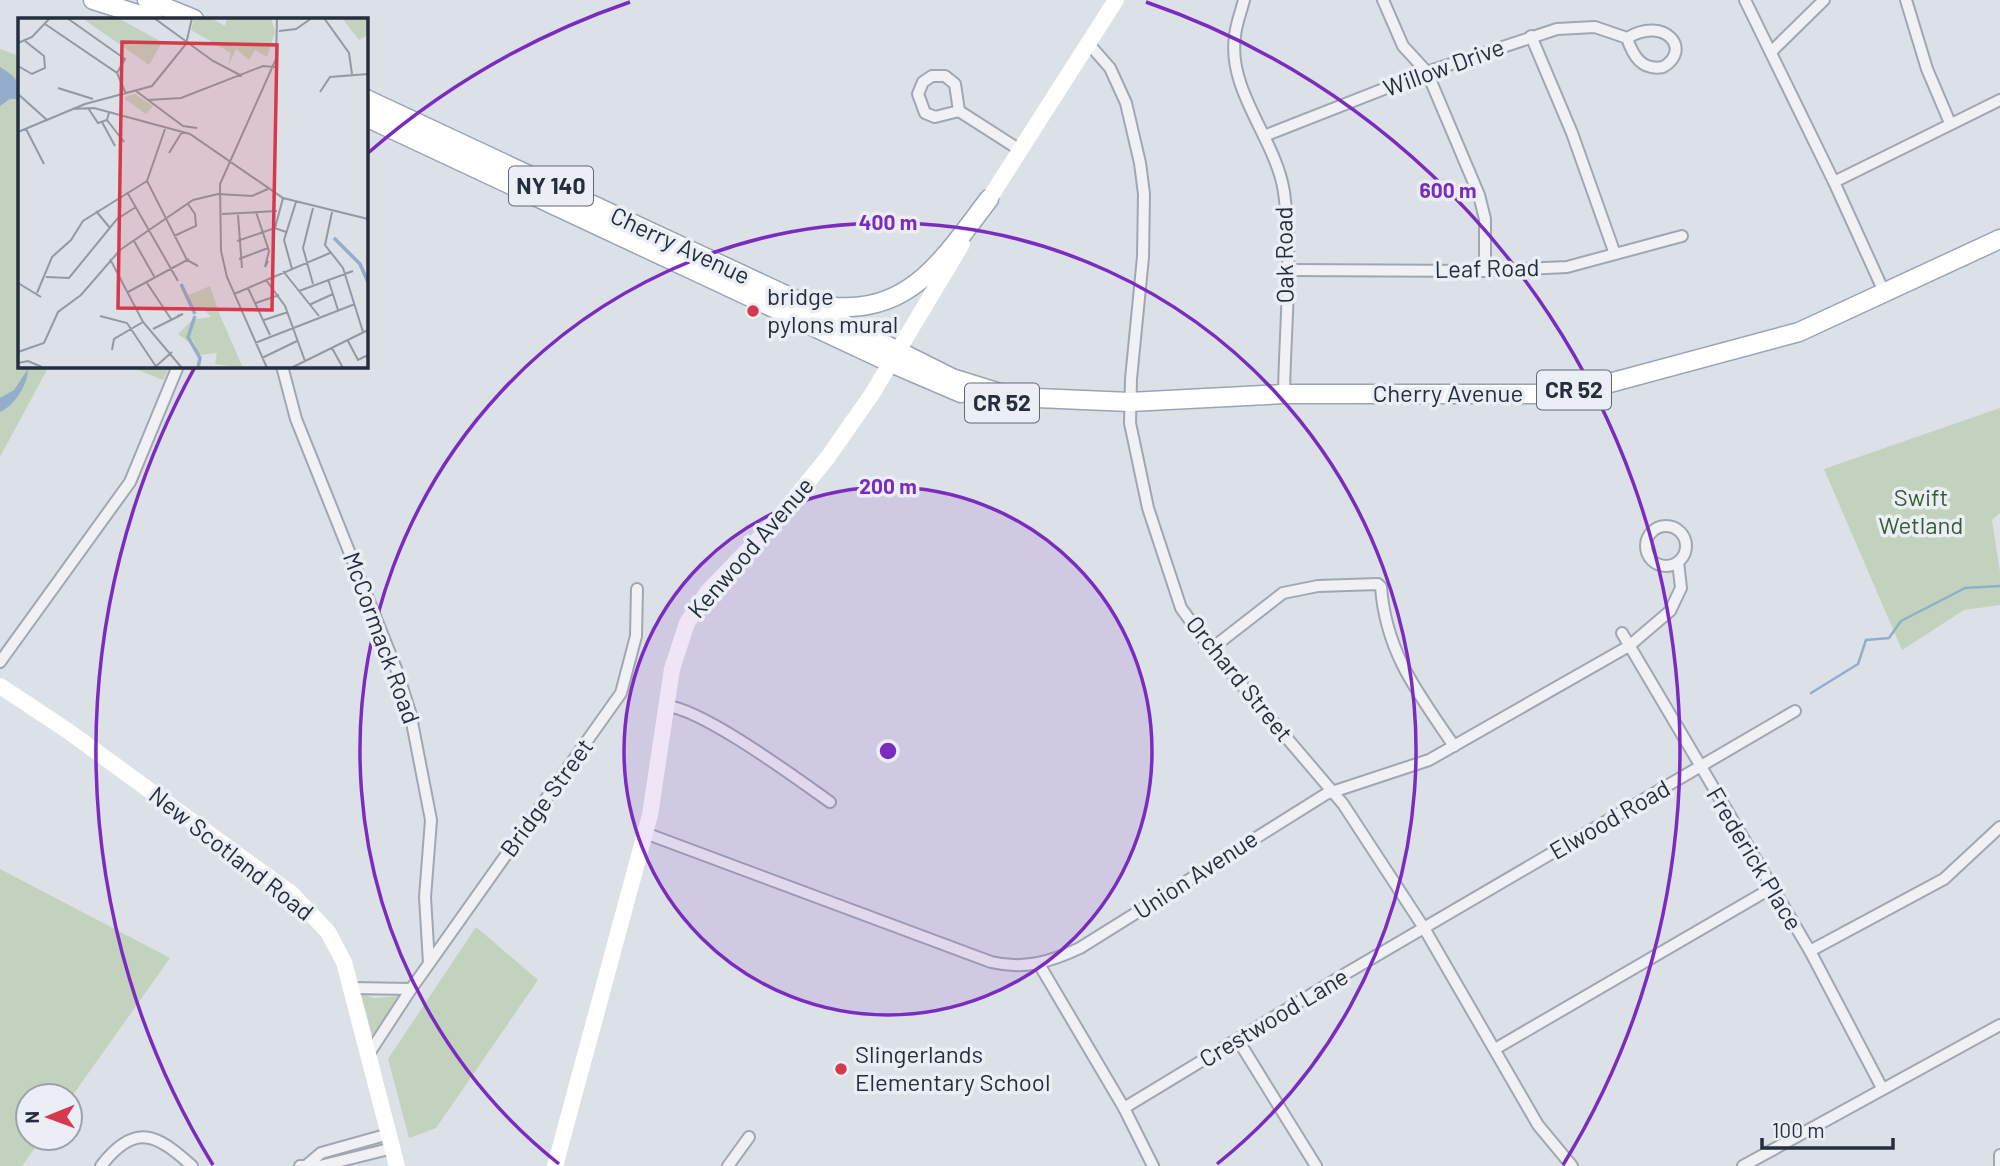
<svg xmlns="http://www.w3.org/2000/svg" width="2000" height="1166" font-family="Barlow,sans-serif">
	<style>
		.green { fill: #c2d2bd }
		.water { fill: #94adca }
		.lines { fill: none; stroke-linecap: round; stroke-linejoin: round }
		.stream { stroke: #94adca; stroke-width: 2.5 }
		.minor-casing { stroke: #a1a7b1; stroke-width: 14 }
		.primary-casing { stroke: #9ba4b4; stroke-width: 21 }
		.minor { stroke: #eff1f5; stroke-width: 10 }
		.secondary { stroke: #fff; stroke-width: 16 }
		.primary { stroke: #fff; stroke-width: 18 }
		.ring { fill: none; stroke: #7b2cbf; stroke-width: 3.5 }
		.poi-dot { fill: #d6384d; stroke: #ebeff5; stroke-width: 2.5 }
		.labels { text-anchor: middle; stroke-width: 7; stroke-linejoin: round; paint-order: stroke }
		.shield { fill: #ebeff5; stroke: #606875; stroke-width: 2 }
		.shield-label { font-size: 23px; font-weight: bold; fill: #252e3e }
		.street-label { font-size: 24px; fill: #252e3e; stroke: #ebeff5 }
		.poi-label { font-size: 24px; fill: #252e3e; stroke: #ebeff5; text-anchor: start }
		.park-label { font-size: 24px; fill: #395b32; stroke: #ebeff5 }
		.inset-river { fill: none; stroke: #94adca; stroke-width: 3.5 }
		.inset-road { fill: none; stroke: #9399a3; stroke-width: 2 }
		.view { fill: #d6384d; fill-opacity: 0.15; stroke: #d6384d; stroke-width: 3.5 }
		.inset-edge { fill: none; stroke: #252e3e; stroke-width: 3.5 }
		.centre { fill: #7b2cbf; stroke: #ebeff5; stroke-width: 3.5 }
		.ring-label { font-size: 21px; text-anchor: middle; font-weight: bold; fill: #7b2cbf; stroke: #ebeff5; stroke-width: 7; stroke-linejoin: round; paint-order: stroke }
	</style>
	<rect width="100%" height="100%" fill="#dce0e7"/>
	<g class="green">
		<path d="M0,49L19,56V366H49L0,457Z"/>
		<path d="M129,366H170L163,380Z"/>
		<path d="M2000,408V513L1992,520L2000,572V605L1964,610L1902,650L1824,469Z"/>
		<path d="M0,869L170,958L70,1099V1096H28V1138H42L22,1166H0Z"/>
		<path d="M476,927L538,980L436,1128L409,1138L388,1059Z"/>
		<path d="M361,994L374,998L401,996L373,1038Z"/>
	</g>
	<g class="water">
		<path d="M0,67C15,76 20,81 19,99H10L0,106Z"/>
		<path d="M28,369C28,385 14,406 0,412V398L14,390Z"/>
	</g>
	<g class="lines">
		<g class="stream">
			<path d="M17,79L19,74"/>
			<path d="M1811,693L1858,664L1866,640L1889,638L1901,621L1965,588L2000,586"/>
		</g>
		<defs>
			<g id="minor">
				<path d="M1244,0C1241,12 1236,24 1235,36C1227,91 1276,139 1284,192C1293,258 1285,327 1284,394"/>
				<path d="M1383,0L1403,46L1427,72L1479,195L1485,219V271"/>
				<path d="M1745,0L1834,182L1885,294"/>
				<path d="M1906,0L1927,69L1950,123"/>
				<path d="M1531,36L1572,133L1615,254"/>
				<path d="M1089,44L1110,68L1126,103L1140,163L1144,194L1143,257L1131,379L1130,423L1148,508L1181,608L1211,649L1343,804L1424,928L1538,1125L1572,1166"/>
				<path d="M1772,51L1824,0"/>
				<path d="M932,76H945L955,84L959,111L935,117L925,113L918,94L923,82Z"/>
				<path d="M959,111L1020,150"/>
				<path d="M1264,136L1427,72L1557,29L1595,27L1627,38C1633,56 1642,71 1663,67C1693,50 1665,15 1627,38"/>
				<path d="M1834,182L2000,100"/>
				<path d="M1287,270L1485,271L1567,267L1682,236"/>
				<path d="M282,366L296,419L397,671L410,712L431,820L425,897L429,963"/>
				<circle cx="1666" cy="546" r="20"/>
				<path d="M1622,633L1810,951L1882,1088"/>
				<path d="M1211,649L1283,593L1318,586L1378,584L1381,587C1386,653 1418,693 1454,746"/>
				<path d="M0,662L130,482L178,366"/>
				<path d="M667,706C704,710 796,778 830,802"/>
				<path d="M645,833L991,962C1024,970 1050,962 1080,948L1326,794L1429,760L1629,646L1670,611L1681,588L1678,562"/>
				<path d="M1810,951L1944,879L2000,827"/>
				<path d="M1039,964L1124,1108L1153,1166"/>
				<path d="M351,988L411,989"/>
				<path d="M1238,1040L1316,1166"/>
				<path d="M1495,1049L1770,889"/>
				<path d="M368,1055L411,989L621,693L636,636L637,589"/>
				<path d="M1124,1108L1345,974L1795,711"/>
				<path d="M308,1164L321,1153L389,1134"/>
				<path d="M101,1166C135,1122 157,1134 192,1166"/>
				<path d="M300,1166H320L393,1148"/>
				<path d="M728,1166L749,1137"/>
				<path d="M1743,1166L2000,1025"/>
				<path d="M2000,1166V1155"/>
			</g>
			<g id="primary">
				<path d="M93,0L153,19"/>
				<path d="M147,0L194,19"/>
				<path d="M366,99L792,298L952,378L1000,393L1037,398L1130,402L1284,394H1535L1591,388L1799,332L2000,239"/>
				<path d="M366,117L891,363L961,393"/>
				<path d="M814,304C906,322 940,263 989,199"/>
			</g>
		</defs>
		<use href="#minor" class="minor-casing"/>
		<use href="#primary" class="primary-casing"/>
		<use href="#minor" class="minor"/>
		<g class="secondary">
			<path d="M982,210L1116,0"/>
			<path d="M0,686L68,731L292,894L328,932L344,962L397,1166"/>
			<path d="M555,1166L650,815L672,669L687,623L708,591L777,520L828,457L872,394L962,244"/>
		</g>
		<use href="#primary" class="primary"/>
	</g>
	<circle cx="888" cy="751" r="264" fill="#7b2cbf" fill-opacity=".12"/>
	<g class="ring">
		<circle cx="888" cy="751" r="264"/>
		<path d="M559 1164A528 528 0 1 1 1217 1164"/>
		<path d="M213 1165A792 792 0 0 1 195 367M368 153A792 792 0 0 1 630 2M1146 2A792 792 0 0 1 1563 1165"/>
	</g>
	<g class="poi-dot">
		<circle cx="753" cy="311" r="7"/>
		<circle cx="841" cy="1069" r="7"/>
	</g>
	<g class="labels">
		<g class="shield">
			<rect x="509" y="166.5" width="84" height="39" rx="5"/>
			<rect x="1537" y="370.5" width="74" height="39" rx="5"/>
			<rect x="965" y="383.5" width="74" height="39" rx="5"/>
		</g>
		<g class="shield-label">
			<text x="551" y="194">NY 140</text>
			<text x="1574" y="398">CR 52</text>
			<text x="1002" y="411">CR 52</text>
		</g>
		<g class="street-label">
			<text transform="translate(1444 68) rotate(-20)" y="8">Willow Drive</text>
			<text transform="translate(680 246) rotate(25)" y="8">Cherry Avenue</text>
			<text transform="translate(1285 255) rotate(-91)" y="8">Oak Road</text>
			<text transform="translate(1487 269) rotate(-1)" y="8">Leaf Road</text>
			<text x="1448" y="402">Cherry Avenue</text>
			<text transform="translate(751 548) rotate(-49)" y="8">Kenwood Avenue</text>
			<text transform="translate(381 638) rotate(70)" y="8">McCormack Road</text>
			<text transform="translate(1239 679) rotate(51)" y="8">Orchard Street</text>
			<text transform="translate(547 798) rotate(-54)" y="8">Bridge Street</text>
			<text transform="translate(1610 820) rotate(-30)" y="8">Elwood Road</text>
			<text transform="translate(231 854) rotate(38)" y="8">New Scotland Road</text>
			<text transform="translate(1754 859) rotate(59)" y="8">Frederick Place</text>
			<text transform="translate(1196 875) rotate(-33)" y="8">Union Avenue</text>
			<text transform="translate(1274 1018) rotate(-31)" y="8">Crestwood Lane</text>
		</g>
		<g class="poi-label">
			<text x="767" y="305">bridge<tspan x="767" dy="28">pylons mural</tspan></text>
			<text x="855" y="1063">Slingerlands<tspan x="855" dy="28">Elementary School</tspan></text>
		</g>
		<g class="park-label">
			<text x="1921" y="506">Swift<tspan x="1921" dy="28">Wetland</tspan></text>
		</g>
	</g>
	<g transform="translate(18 18)">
		<rect width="350" height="350" fill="#dce0e7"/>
		<path d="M64,0H100L144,24L131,47ZM176,0H193L207,8L209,0H253L257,14L249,39L237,32L231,42L218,31L210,49L213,35L173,12ZM324,0H350V17L341,22ZM117,76L135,88L128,96L108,82L107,79ZM192,268L201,295L225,350L197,346L199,335L181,337L175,322L170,324L160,316L174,302L193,299L185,290L174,291L168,278Z" fill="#c2d2bd"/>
		<path class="inset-river" d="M316,220L342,246L350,264M163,266L177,296M177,298L170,319L182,340L180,350"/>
		<path class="inset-road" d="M49,0L107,41L99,55M136,0L195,43L224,58M306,0L331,35L334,56M27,6L99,55L108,76M261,13L278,11L294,0M0,25L14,19L32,0M0,48L14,56L27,50L26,38L7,23M40,70L75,81M118,73L165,108L179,110M302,74L312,59L350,56M0,76L29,102M130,82L163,80L245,48L257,49M70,90L80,105L89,102L91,95M54,91L76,90L172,116L265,180L350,201M89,102L106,124M84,104L97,128M8,111L26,146M147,111L129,163L169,242L180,248M0,114L67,86L134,68L168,26L174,0M151,135L164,114M109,174L160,263M78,193L92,210M238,194L251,233L247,249L250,243M314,194L307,227L325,250L345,314M204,196L259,193M220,197L224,250M257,210L265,180M156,218L178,208L177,196L170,186M116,223L137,260M219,223L257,210L268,214M92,241L125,304L164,350M221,241L250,230M274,251L266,222L278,184M265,253L301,298M28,259L51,260L99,201L118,189M310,261L320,292M248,262L267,288L287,343M0,265L23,279M129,265L153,301M295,266L285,230L295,190M230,270L252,317M281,273L335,253M110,274L171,241M19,275L34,239L53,222L65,203L129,163M216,276L312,235M238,285L261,277M291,287L315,276M82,298L109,305L139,350M246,302L270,294M135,311L165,296L159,298M330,323L340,342L350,337M237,325L337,286M314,330L325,350M94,332L96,321L125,304M0,334L26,325L40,294L63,277L102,232L175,182L200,176L234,178L250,171M244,340L279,323M0,345L10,343L24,349M136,350L154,334M249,350L209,259L203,233L202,166L258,41L259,0M273,350L350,312"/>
		<path class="view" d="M104,24L259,27L254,292L100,290Z"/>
		<rect width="350" height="350" class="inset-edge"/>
	</g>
	<circle cx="888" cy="751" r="10" class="centre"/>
	<g class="ring-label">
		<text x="1448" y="198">600 m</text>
		<text x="888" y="230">400 m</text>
		<text x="888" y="494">200 m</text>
	</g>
	<g transform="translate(49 1117) rotate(269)"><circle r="33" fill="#ebeff5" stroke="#9ca2ac" stroke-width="2"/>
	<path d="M0-5L12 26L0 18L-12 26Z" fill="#d6384d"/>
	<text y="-10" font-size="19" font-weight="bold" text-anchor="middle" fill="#252e3e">N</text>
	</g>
	<path d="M1762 1138v10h131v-10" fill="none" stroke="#252e3e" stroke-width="3.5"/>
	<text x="1772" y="1138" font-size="21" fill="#252e3e" stroke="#ebeff5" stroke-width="5" paint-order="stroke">100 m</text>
</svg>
